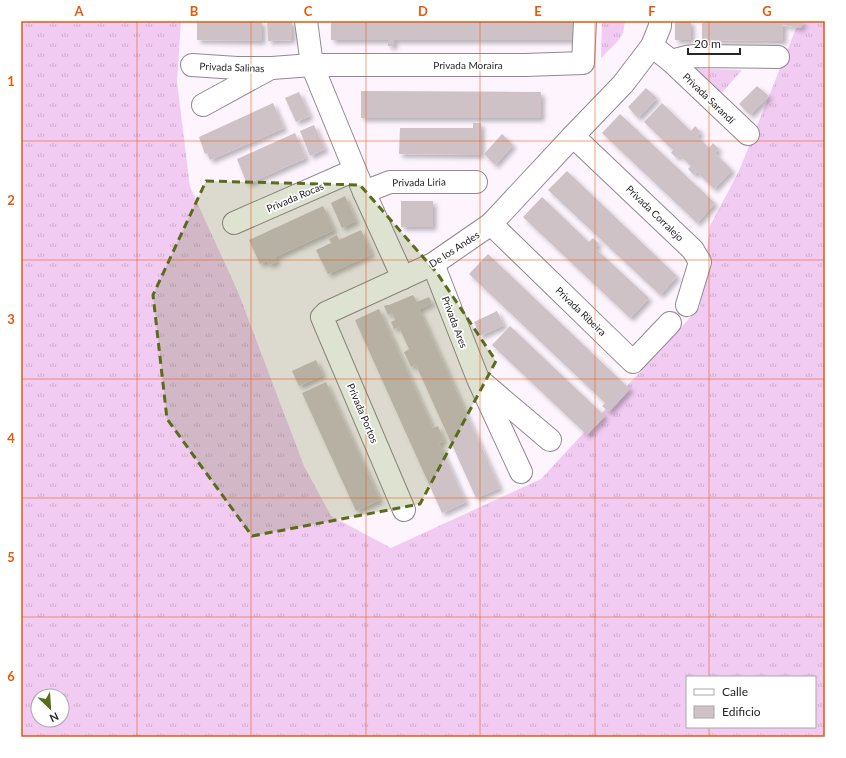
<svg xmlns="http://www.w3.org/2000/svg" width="846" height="758" font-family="Lato,sans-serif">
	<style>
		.grass { fill: url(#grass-tufts); fill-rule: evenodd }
		.building { fill: #cfc2c6; filter: url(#shadow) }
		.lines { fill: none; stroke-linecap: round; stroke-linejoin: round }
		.minor-casing { stroke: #918891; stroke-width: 24 }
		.minor { stroke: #fff; stroke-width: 22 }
		.marked { fill: #5a6c19; fill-opacity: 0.2; stroke: #5a6c19; stroke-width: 3; stroke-dasharray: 8 5; stroke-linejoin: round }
		.grid { fill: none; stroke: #e8590c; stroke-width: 1; stroke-opacity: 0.55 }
		.labels { text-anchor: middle; stroke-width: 3.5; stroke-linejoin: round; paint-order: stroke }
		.street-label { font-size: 10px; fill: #282428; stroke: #fff }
		.neatline { fill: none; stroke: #e8590c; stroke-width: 1.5 }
		.grid-label { font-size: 13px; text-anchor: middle; font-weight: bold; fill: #e8590c }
	</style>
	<defs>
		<pattern id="grass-tufts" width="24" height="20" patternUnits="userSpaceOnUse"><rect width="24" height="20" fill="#f1cbf2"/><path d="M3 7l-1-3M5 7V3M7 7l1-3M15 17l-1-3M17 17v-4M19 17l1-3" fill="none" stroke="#cfaed0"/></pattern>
		<filter id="shadow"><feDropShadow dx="3.5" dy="3.5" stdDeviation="2" flood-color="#0004"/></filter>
	</defs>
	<rect width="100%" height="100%" fill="#fdf4fd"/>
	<g class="grass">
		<path d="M21,21H181L177,82L190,187L238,292L304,466L331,516L391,548L541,479L700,307L710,226L739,171L799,21H825V737H21ZM687,677H815V727H687ZM38,696H62V720H38Z"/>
		<path d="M602,21H625L623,33L619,40L601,58Z"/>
		<path d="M688,68L742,70L719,96Z"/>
	</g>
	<g class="building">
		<path d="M197,21H262V41L197,40Z"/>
		<path d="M267,21H292V40L268,41Z"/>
		<path d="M331,21H575V40H394V46H388V40H331Z"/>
		<rect x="675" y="21" width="16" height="19"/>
		<path d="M702,21H804L801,28L783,25V41L702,40Z"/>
		<path d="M757,86L769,96L750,115L739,104Z"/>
		<path d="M646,88L657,98L638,118L628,107Z"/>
		<path d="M361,91L541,92V118H361Z"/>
		<path d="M299,92L310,116L296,122L285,98Z"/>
		<path d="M273,103L284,128L210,160L207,153L205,154L199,137Z"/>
		<path d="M662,103L691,131L695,126L701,132L697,136L709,148L713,143L719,149L715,153L732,170L714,189L697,172L694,175L688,169L691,166L679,155L677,158L671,153L673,150L644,122Z"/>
		<path d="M620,114L715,203L697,223L602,133Z"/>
		<path d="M473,123H481V155L399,154L400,128H473Z"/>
		<path d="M314,125L325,149L310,156L300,131Z"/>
		<path d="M295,133L306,158L247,184L237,159Z"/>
		<path d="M502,134L513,145L495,165L484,154Z"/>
		<path d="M567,171L677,276L660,295L548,190Z"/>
		<path d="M345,196L356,221L342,228L331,203Z"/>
		<path d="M542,197L589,242L593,238L599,244L595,248L649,298L630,318L523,217Z"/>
		<rect x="401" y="201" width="32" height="26"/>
		<path d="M323,206L334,230L275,257L277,262L269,265L267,261L260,264L249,240Z"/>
		<path d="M361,230L372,254L328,274L316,250L331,243L329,239L337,235L339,240Z"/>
		<path d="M488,254L630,389L609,412L602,406L605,403L469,274Z"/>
		<path d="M413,295L417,302L429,297L432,303L419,309L500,488L476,498L416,365L411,367L404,352L409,349L399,327L394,329L391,322L395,320L392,313L388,315L384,306L387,305H389Z"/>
		<path d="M379,309L433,428L438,426L444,441L439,443L466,502L442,513L355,320Z"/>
		<path d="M497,311L504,325L480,336L474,322Z"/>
		<path d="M510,326L605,416L587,435L492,345Z"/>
		<path d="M316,360L323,375L299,386L292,371Z"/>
		<path d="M326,382L380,500L356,511L302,393Z"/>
	</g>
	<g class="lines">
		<defs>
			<g id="minor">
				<path d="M306,21L312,65L364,192L403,278"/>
				<path d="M652,46L671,61L748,134"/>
				<path d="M671,61L687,57L695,56L778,57"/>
				<path d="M192,65L237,68H272L312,65H525L583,63L585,21"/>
				<path d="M203,105L269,69"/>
				<path d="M573,136L693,250L700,262L687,305"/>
				<path d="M364,192L390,182H476"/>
				<path d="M234,223L355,170"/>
				<path d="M491,224L633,362L670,323"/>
				<path d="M433,264L478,379L521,472"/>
				<path d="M484,384L550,440"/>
				<path d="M404,510L324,322L322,317L326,313L433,264L491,224L573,136L623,84L652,46L660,26V21"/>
			</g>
		</defs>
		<use href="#minor" class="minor-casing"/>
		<use href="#minor" class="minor"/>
	</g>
	<path class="marked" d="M206,181L360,185L437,273L496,361L420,504L252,536L167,419L153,295Z"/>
	<path class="grid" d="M137,21V737M251,21V737M366,21V737M480,21V737M595,21V737M709,21V677M21,141H825M21,260H825M21,379H825M21,498H825M21,617H825M709,727V737"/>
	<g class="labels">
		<g class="street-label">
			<text x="468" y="69">Privada Moraira</text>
			<text transform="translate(232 67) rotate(2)" y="4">Privada Salinas</text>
			<text transform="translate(709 98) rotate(44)" y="4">Privada Sarandí</text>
			<text transform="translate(419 182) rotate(-1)" y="4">Privada Liria</text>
			<text transform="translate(295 197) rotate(-23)" y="4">Privada Rocas</text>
			<text transform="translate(655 213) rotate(44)" y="4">Privada Corralejo</text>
			<text transform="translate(454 249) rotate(-33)" y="4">De los Andes</text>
			<text transform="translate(581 311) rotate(44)" y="4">Privada Ribeira</text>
			<text transform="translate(455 322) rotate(69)" y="4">Privada Ares</text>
			<text transform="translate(363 413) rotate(67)" y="4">Privada Portos</text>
		</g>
	</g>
	<rect width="846" height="758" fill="none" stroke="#ffffff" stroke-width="44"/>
	<rect x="686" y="676" width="130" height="52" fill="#ffffff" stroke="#a9a7a9"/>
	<rect x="694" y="689" width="20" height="6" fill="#ffffff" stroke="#a9a7a9"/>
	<text x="722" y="696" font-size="12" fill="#282428">Calle</text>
	<rect x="694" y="706" width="20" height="12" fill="#cfc2c6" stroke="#a9a7a9"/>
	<text x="722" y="716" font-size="12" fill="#282428">Edificio</text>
	<g transform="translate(50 708) rotate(155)"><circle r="19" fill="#ffffff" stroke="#a9a7a9"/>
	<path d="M0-3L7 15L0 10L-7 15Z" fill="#5a6c19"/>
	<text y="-6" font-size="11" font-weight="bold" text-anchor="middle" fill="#282428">N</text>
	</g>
	<path d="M688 48v6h52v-6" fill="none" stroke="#282428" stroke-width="2"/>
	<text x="694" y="48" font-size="12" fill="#282428" stroke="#ffffff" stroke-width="3" paint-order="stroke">20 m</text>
	<rect x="22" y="22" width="802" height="714" class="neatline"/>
	<g class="grid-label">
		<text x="79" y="16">A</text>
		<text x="194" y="16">B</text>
		<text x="308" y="16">C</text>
		<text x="423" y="16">D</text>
		<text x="538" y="16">E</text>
		<text x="652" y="16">F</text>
		<text x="767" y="16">G</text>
		<text x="11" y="86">1</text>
		<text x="11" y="205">2</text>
		<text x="11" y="324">3</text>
		<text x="11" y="443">4</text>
		<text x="11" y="562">5</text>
		<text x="11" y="681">6</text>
	</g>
</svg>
